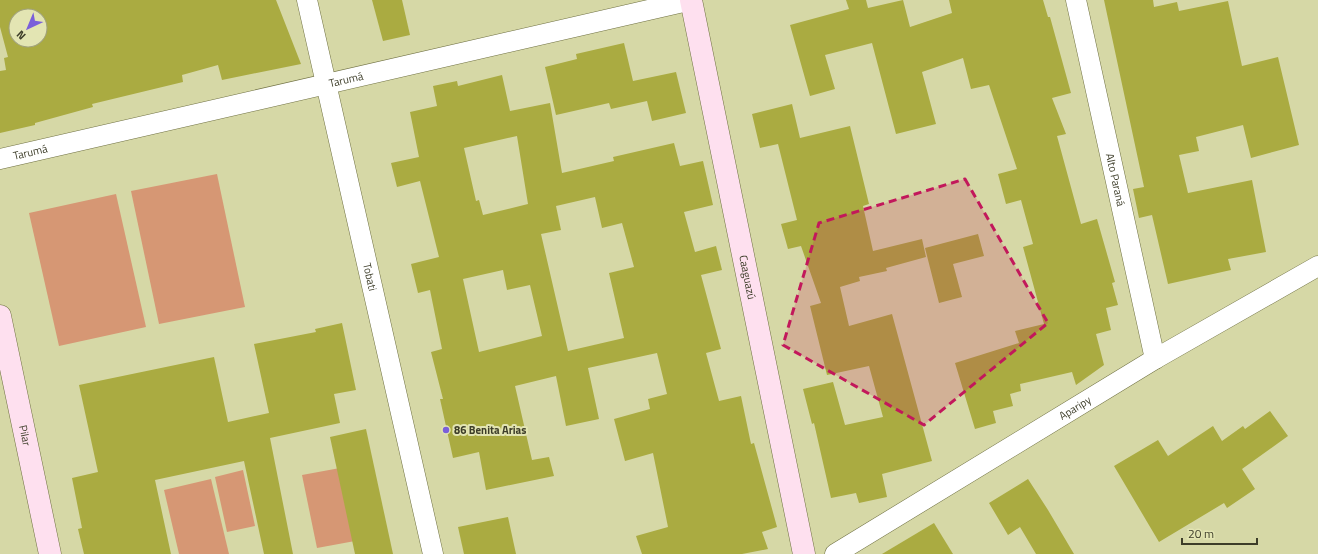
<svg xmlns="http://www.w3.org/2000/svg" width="1318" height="554" font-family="'Titillium Web',sans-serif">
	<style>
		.green { fill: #d69774 }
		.building { fill: #aaab41; fill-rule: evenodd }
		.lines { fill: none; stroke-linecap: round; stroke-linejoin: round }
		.street-casing { stroke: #6f7042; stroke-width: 21 }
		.secondary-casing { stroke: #6f7042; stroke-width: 23 }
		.street { stroke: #fff; stroke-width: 20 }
		.secondary { stroke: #fee0ef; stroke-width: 22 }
		.marked { fill: #c2185b; fill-opacity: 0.2; stroke: #c2185b; stroke-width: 3; stroke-dasharray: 8 5; stroke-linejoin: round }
		.poi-dot { fill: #7a5fda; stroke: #e3e5b3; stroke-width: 1.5 }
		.labels { text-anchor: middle; stroke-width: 4; stroke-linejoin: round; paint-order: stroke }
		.street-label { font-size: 11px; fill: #3d3d29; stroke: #e3e5b3 }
		.poi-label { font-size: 11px; font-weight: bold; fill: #3d3d29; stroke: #e3e5b3; text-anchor: start }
	</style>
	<rect width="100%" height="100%" fill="#d6d8a6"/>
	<g class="green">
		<path d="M217,174L245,307L159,324L131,191Z"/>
		<path d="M116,194L146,327L59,346L29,213Z"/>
		<path d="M340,468L355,541L317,548L302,475Z"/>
		<path d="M243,470L255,526L227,532L215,477Z"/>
		<path d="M211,479L229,554H179L164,490Z"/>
	</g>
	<g class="building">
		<path d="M0,0H276L301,64L222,80L218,65L182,75L183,82L92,104L93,107L35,123V125L0,133V71L6,70L4,58L8,57L0,27ZM16,16H40V40H16Z"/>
		<path d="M372,0H402L410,35L383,41Z"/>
		<path d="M846,0H866L868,8L903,0L910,27L952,13L949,0H1043L1048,17H1050L1071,93L1052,98L1066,134L1057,136L1081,224L1097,219L1115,282L1112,283L1118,305L1106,308L1111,330L1096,334L1104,365L1076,385L1072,372L1020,384L1021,391L1010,394L1013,406L993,411L996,423L975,429L955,363L1019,343L1015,331L1044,324L1023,247L1033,244L1021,200L1006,204L998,174L1017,169L989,85L971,89L963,58L922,72L936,124L896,134L872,43L825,55L835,89L810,96L790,25L849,9Z"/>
		<path d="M1104,0H1153L1154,7L1177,2L1179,11L1228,1L1242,66L1278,57L1299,145L1251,158L1243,125L1196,137L1199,151L1179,155L1188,193L1252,180L1266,252L1228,259L1231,270L1168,284L1152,215L1139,218L1133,189L1144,187Z"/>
		<path d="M624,43L633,81L676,72L686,113L652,121L647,101L611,109L609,103L556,115L545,67L577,59L576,54Z"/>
		<path d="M502,75L510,111L550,103L562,173L614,161L613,157L674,143L680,166L703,161L713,205L684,212L695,252L716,246L722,270L701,275L721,349L706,353L719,401L741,396L751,444L754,443L777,527L762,532L768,549L742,554H642L636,536L668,527L653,453L625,461L614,419L650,409L648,399L667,394L657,353L588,368L599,419L566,426L556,376L515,386L532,460L549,457L554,476L486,490L479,452L453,458L440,399H443L431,352L442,349L430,290L418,293L411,264L439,257L420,181L397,187L391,163L419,157L410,112L437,106L433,86L457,81L458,86ZM517,136L528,204L483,215L479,200L476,201L464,148ZM595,197L602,228L622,223L634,267L609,273L624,338L568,351L541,234L561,230L556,206ZM503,270L507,290L530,285L542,336L479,352L463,279Z"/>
		<path d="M792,104L800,138L850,126L869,204L863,206L873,251L922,239L926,257L886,268L887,271L859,277L860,281L840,287L849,326L892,314L932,461L882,474L887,497L859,503L856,493L831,498L814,423L812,424L803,389L833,382L845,425L883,417L869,366L827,375L810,306L821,303L801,246L788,249L781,224L797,220L778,144L760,148L752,114Z"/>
		<path d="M978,234L984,256L953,264L962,297L939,303L925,248Z"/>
		<path d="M342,323L356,390L334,394L340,423L270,438L293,554H264L244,461L155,480L171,554H84L78,529L82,528L72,478L98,472L79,385L214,357L228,422L269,413L254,344L316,332L315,329Z"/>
		<path d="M1270,411L1288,436L1242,469L1255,489L1227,508L1224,503L1159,542L1114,466L1158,440L1168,456L1213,426L1222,441L1243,426L1245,429Z"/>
		<path d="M366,429L393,554H355L330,437Z"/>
		<path d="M1028,479L1048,510L1074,554H1036L1020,527L1008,535L989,503Z"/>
		<path d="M508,517L516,554H464L458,527Z"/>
		<path d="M934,523L953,554H882Z"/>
	</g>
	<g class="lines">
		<defs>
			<g id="street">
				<path id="s1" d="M307,0L433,554"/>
				<path id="s2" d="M1076,0L1155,359"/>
				<path id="s3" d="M0,159L692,0"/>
				<path id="s4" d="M835,554L1155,359L1318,266"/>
			</g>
			<g id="secondary">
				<path id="s5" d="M691,0L804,554"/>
				<path id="s6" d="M0,316L50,554"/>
			</g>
		</defs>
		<use href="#street" class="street-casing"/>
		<use href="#secondary" class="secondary-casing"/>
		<use href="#street" class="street"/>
		<use href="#secondary" class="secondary"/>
	</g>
	<path class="marked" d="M965,179L1048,323L924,425L783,345L819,223Z"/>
	<circle class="poi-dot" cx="446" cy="430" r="4"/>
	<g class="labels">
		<g class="street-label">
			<text dy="4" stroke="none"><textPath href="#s3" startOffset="355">Tarumá</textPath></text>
			<text dy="4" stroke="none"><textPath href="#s3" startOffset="31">Tarumá</textPath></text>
			<text dy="4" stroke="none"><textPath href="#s2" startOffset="184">Alto Paraná</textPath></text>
			<text dy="4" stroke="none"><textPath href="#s1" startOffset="284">Tobati</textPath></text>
			<text dy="4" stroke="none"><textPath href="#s5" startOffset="283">Caaguazú</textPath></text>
			<text dy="4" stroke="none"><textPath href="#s4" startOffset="281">Aparipy</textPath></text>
			<text dy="4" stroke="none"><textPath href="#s6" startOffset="122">Pilar</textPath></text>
		</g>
		<g class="poi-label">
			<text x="454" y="434">86 Benita Arias</text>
		</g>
	</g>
	<g transform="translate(28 28) rotate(224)"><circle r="19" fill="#e3e5b3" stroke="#a1a27c"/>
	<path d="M0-3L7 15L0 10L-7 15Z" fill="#7a5fda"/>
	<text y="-6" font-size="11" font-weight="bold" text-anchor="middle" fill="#3d3d29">N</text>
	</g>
	<path d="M1182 538v6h75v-6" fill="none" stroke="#3d3d29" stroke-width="2"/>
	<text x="1188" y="538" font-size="12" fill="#3d3d29" stroke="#e3e5b3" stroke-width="3" paint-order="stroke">20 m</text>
</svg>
